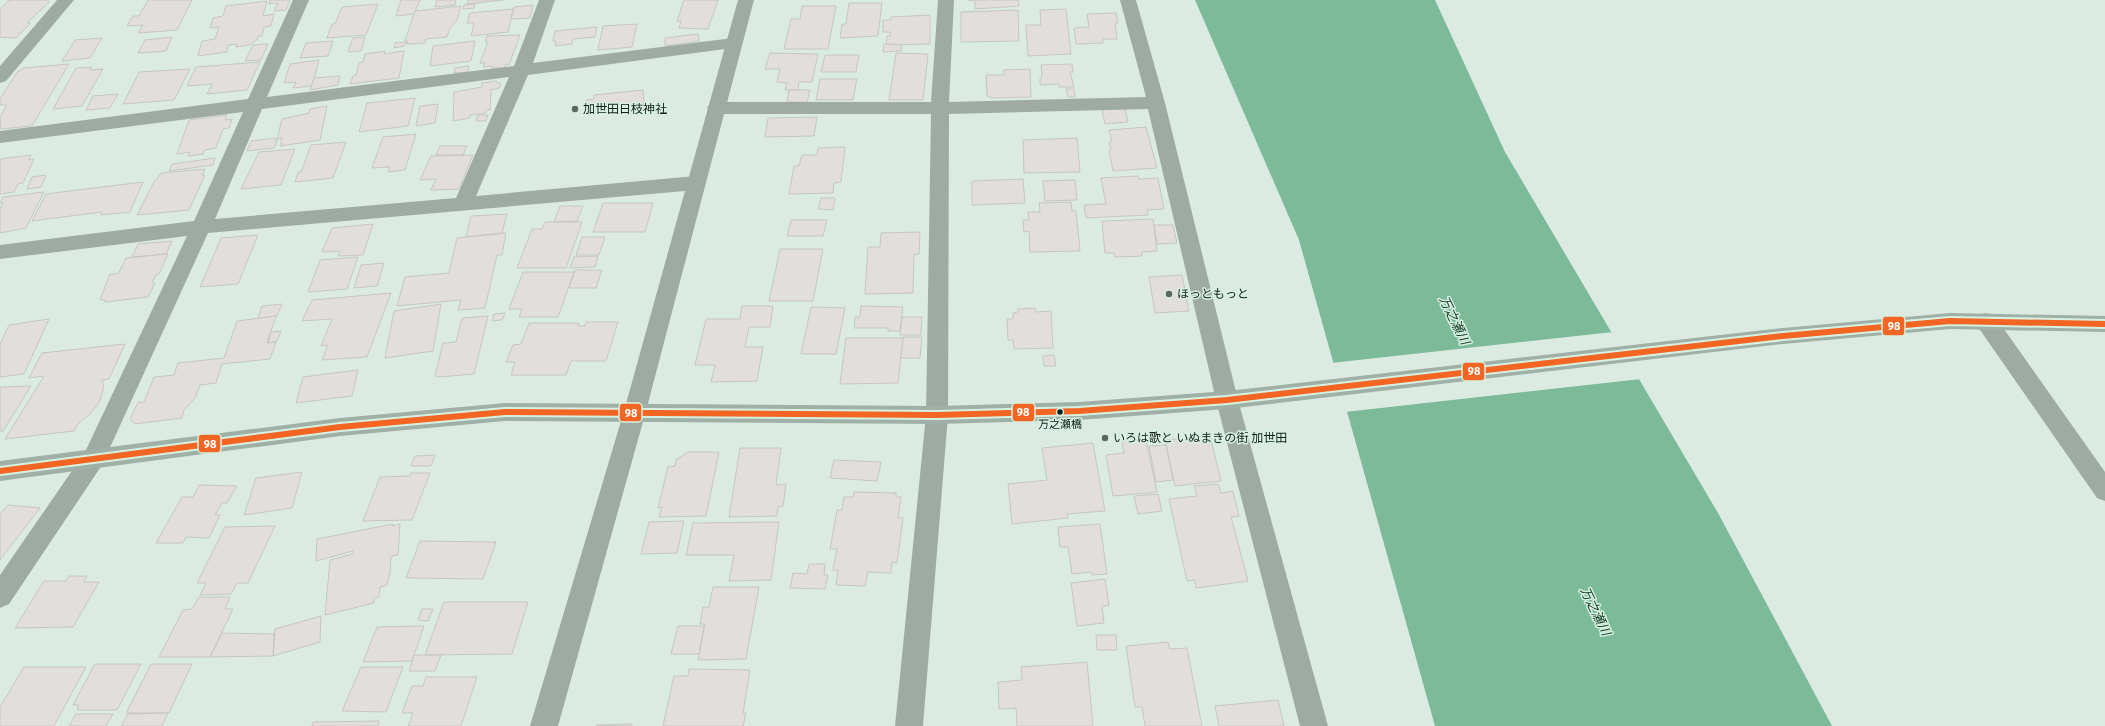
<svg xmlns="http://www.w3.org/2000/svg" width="2105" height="726" font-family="'Fira Sans','Noto Sans JP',sans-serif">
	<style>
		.water { fill: #7cba99 }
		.pier { fill: #dcebe2 }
		.building { fill: #e2dedc; stroke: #c5c6c3 }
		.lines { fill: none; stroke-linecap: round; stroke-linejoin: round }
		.minor { fill: #9faaa3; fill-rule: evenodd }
		.tertiary { fill: #9faaa3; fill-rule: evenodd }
		.trunk { fill: #9fb0a6; fill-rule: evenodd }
		.bus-1-casing { stroke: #d6f1e1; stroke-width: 10 }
		.bus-1 { stroke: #f26522; stroke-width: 6 }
		.poi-dot { fill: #5b665f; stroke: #d6f1e1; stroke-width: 1.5 }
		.bus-dot { fill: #151e19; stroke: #d6f1e1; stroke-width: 1.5 }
		.labels { text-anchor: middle; stroke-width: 3; stroke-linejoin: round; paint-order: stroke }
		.bus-label { font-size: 11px; fill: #151e19; stroke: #d6f1e1 }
		.poi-label { font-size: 12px; fill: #151e19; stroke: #d6f1e1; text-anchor: start }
		.water-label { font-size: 13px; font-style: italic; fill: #153926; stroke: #d6f1e1 }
		.line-badge { stroke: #d6f1e1; stroke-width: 1.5 }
		.badge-label { font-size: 11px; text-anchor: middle; font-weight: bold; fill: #fff }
	</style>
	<rect width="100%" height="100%" fill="#dcebe2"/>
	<path class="water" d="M1195,0H1435L1505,152L1718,513L1832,726H1435L1299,240Z"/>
	<path class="pier" d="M1613,332L1641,379L1345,412L1331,363Z"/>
	<g class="building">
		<path d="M13,0H48L49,2L27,23H31L16,38L0,37V9L8,1Z"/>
		<path d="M148,0H192L177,30L138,33L143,25L127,26L133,16H139Z"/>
		<path d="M270,0H290L286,10L274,11L278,3L269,4Z"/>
		<path d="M401,0H420L414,14L396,16Z"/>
		<path d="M437,0H456L455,5L435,7Z"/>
		<path d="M468,0H503L467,4Z"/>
		<path d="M684,0H718L708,29L679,28L681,21H677Z"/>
		<path d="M968,0H1018L1019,6L975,9V1Z"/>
		<path d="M267,1L263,16L274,14L271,26L264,27L262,36H258L257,40L249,45L236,47L237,44L228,45L227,52L198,56L202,41L215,39L219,27L210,28L213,18L223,16L226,6Z"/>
		<path d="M849,3H882L878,36L840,38L842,24H846Z"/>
		<path d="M378,4L366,35L327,38L332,24H335L342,7Z"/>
		<path d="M475,4L474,8L463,9L464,5Z"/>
		<path d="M533,5L530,18L511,19L514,7Z"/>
		<path d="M461,6L457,20L450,28L447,37L426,39L425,43L407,44L408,41H405L415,11Z"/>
		<path d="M802,6H836L828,49H784L791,19H800Z"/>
		<path d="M513,9L508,32L471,36L474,23H467L470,13Z"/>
		<path d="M1066,9L1071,54L1028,56L1026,25H1041L1040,10Z"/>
		<path d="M1018,10L1019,41L961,42V12Z"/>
		<path d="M1116,13L1118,23H1115L1117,39H1103V43L1076,44L1074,28L1089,27L1087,14Z"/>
		<path d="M930,15V44L886,45L887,36H890V32H883V20H891V17Z"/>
		<path d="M637,24L632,47L598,50L603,26Z"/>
		<path d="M597,27L595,37L573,39L572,44L555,46L556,41H553L555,31Z"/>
		<path d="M698,34L699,41L665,46V38Z"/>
		<path d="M520,35L509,65H505L504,68H491L492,66L483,67L485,63H480L488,42H485L487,36Z"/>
		<path d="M172,37L166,51L138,53L145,40Z"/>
		<path d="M365,37L361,51L348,52L353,38Z"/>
		<path d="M102,38L90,58L62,61L75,40Z"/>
		<path d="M333,41L328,56L300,58L306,43Z"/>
		<path d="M475,41L471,61L430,66L433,46Z"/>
		<path d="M406,42L404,46L394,48L395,43Z"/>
		<path d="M268,44L261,60L245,61L253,45Z"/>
		<path d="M884,44L902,45L901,51L883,52Z"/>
		<path d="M385,51L384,54L404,51L399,78L350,84L353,76L356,75L359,63L363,62L365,54Z"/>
		<path d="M770,53L818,54L812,82H799L798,90H785L787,83L777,82L780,69H765Z"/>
		<path d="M896,53L928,54L923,100H889Z"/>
		<path d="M825,55H859L856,72H821Z"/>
		<path d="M319,60L312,86L293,88L296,82L284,83L290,64Z"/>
		<path d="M260,62L247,90L207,94L212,84L187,86L196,67Z"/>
		<path d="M69,64L32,126L1,129L0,117L7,105H0V99L18,71L22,70L23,68Z"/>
		<path d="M1072,64L1073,72H1070L1074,87H1059V84L1040,85V78H1042L1041,65Z"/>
		<path d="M469,66L468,72L454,73L455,68Z"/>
		<path d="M92,67L90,70L103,69L82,106L53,109L76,68Z"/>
		<path d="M190,69L174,100L123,104L139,72Z"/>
		<path d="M1030,69L1031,97L992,98L987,96L986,75H1004V70Z"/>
		<path d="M340,76L338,85L310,90L314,78Z"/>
		<path d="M820,79H857L853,100H816Z"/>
		<path d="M495,81L501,84L499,88L491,90L490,110H486V113L470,115V118L453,121L454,92L482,87V83Z"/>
		<path d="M1066,89H1074L1075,97H1068Z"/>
		<path d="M643,90L644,103L594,113V109L587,110L586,100L594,99V95Z"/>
		<path d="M789,90H810L807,102H787Z"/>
		<path d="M118,94L110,108L86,110L93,96Z"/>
		<path d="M415,98L408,126L359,132L367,103Z"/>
		<path d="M438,104L435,123L416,126L420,106Z"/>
		<path d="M327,106L320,140L280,146L282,138L277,139L282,119L309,113L310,109Z"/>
		<path d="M1125,108L1128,122L1105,124L1102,110Z"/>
		<path d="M227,115L225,120L232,119L229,128L223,129L216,148L205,150L203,154L188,156L190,152L177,154L189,120Z"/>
		<path d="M478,115H488L486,121H476Z"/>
		<path d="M817,117L814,136L765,137L768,118Z"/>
		<path d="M1146,127L1157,168L1113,171L1109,151L1111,150L1109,142H1112L1109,130Z"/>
		<path d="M416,134L405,170L388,172L390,167L372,168L383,137Z"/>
		<path d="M275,138V140L278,139L274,148L247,151L251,141Z"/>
		<path d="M1077,138L1080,172L1024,173L1023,140Z"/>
		<path d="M346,142L333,178L295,182L298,173L301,172L311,145Z"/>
		<path d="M440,146H467L463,155H436Z"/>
		<path d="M845,147L841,182L834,183L833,193L789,194L794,166H799L802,155H817L818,148Z"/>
		<path d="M295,149L281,185L241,189L259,152Z"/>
		<path d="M31,155L29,160L34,159L23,183L18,184L14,192L0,194V159Z"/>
		<path d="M473,155L459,189L431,190L436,179L420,180L431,156Z"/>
		<path d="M215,158L213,165L169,171L172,164Z"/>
		<path d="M205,169L202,175H205L189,210L137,215L155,180L157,179L161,173Z"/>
		<path d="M46,175L41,187L27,189L32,177Z"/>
		<path d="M1138,176L1139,179L1158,178L1164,209L1147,210L1148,215L1086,218L1084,205L1106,204L1101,178Z"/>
		<path d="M1023,179L1025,203L972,205V181Z"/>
		<path d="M1075,180L1077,200L1045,201L1043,181Z"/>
		<path d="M143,182L130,212L101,215L102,212L32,221L46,194Z"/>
		<path d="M44,192L26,228L0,233V209L3,203H0L3,197Z"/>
		<path d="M821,198H835L833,210L818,209Z"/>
		<path d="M1071,202L1072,211H1076L1080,251L1030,252L1029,231L1024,232L1023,220H1029L1028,212H1040L1039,203Z"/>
		<path d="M603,203H653L645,232H593Z"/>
		<path d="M560,206H583L577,221L554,222Z"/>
		<path d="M507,214L502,233L466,237L471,216Z"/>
		<path d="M1153,219L1157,251L1142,252V256L1115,257L1114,253H1105L1102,221Z"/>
		<path d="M791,220H827L823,236H787Z"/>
		<path d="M545,222H582L566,268H517L532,229H542Z"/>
		<path d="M373,224L363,255L338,256L340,251L322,252L332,228Z"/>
		<path d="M1154,225H1173L1177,243L1157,244Z"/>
		<path d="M920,232L919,254L914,255L913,293L865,294L868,247H880L881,233Z"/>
		<path d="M506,233L502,255H497L485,308L458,310L461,300L397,306L405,277L449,273L457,238Z"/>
		<path d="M258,235L238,284L200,287L221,238Z"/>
		<path d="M582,237H605L599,255H576Z"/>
		<path d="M172,241L166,254L132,257L138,244Z"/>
		<path d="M780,249H823L813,301H769Z"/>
		<path d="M168,254L159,274L156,275L152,283H155L148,297L105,302L106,300H100L110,274H118L126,258Z"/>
		<path d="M598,256L595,267L570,268L574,257Z"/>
		<path d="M358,257L347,289L308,292L320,260Z"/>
		<path d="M384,263L377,286L354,288L361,265Z"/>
		<path d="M575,270H602L596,288H569Z"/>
		<path d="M523,272H574L558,317H519L522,309H509Z"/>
		<path d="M1182,275L1189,311L1155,313L1149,277Z"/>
		<path d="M391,293L367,357L322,360L328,345L321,346L332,319L302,321L312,300Z"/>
		<path d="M282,304L277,316L258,318L262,306Z"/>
		<path d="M441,304L433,351L385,358L394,311Z"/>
		<path d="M742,306H773L770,327H749L745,347H763L757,381L711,382L715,365H695L706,319H740Z"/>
		<path d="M861,306L903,307L900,331H888V328H854L855,317H860Z"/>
		<path d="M811,307L845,308L836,354H801Z"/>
		<path d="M1035,308L1036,312L1051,311L1053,348L1014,349L1013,340H1008L1007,319H1013V313L1018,312V309Z"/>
		<path d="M505,313L502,320L492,321L494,314Z"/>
		<path d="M276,316L267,343L276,342L270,359L222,364L216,383L200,385L195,398L184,410L182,418L134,424L130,419L138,402H144L154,377L174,375L178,363L224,358L237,321Z"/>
		<path d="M488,316L474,374L439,377L435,376L443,343L456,342L462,318Z"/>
		<path d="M902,317H922L921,335H900Z"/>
		<path d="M49,319L24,374L0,377V345L9,325Z"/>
		<path d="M586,322H618L606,361H571L566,375H511L515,362H506L513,345L521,344L529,323H579L578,326H585Z"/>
		<path d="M281,331L277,341L268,343L271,332Z"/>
		<path d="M903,337H922L920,358H901Z"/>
		<path d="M846,338H903L898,383L840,384Z"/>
		<path d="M125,344L109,379L102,380L104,387L99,403L90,414L78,424L74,431L5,439L44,376L29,378L42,353Z"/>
		<path d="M1054,355L1056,366H1044L1043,356Z"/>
		<path d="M358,370L352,396L296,403L303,377Z"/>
		<path d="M31,386L3,431H0V387Z"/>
		<path d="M1210,436L1221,481L1175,486L1165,440Z"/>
		<path d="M1146,439L1157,492L1113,496L1106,455L1124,453L1122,441Z"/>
		<path d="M1093,443L1105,511L1067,514L1068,518L1012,524L1008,484L1047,480L1042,448Z"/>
		<path d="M1166,445L1173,480L1156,482L1149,446Z"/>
		<path d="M740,448H781L776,485L786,484L783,506L778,507L777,516L729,517Z"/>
		<path d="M688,452H719L706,516L659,517L662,507L658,508L668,467L675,466L676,460Z"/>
		<path d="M435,455L431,466H411L415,456Z"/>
		<path d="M834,460L881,462L877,481L830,478Z"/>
		<path d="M302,472L292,508L244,515L256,478Z"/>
		<path d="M411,473H430L412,520L363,521L380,477L410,476Z"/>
		<path d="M1218,484L1221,493L1233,491L1239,516L1231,517L1248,581L1196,588L1195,580L1187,581L1169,499L1197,496L1194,486Z"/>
		<path d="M199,485L237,486L227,503H222L215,515H220L209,538L186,537L183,543H156L182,497H193Z"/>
		<path d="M854,492L896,493V497H901L898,518H903L897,563L892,562L891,573L868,572L865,586L836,585L838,570H833L837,549H830L837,510H842L844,497H853Z"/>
		<path d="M1158,494L1162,511L1138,514L1134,496Z"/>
		<path d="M8,505L40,508L0,560V514Z"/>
		<path d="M684,521L677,553L641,554L649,522Z"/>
		<path d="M779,522L771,580L729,581L734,555H686L693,523Z"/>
		<path d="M393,524V526L400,524L398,555L391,556L390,574L386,586L380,587L379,597L374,598V603L325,615L330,560L353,554V551L316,561L317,539Z"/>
		<path d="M1100,524L1107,574L1092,575V572L1072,574L1068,547H1060L1058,527Z"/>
		<path d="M275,526L248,583H237L231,594L200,595L206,583H197L225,527Z"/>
		<path d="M420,541L496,542L483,579L406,578Z"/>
		<path d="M809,564H825L824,575H828L825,589L790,588L793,573L807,574Z"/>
		<path d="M69,576H87L84,582H99L73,627L15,628L44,581H66Z"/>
		<path d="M1105,579L1109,606H1102L1104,623L1077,626L1071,583Z"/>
		<path d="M713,587H759L746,659L698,660L705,624H700L703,607H709Z"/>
		<path d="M199,597H230L225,609H233L210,657H159L183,610L192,609Z"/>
		<path d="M444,602H528L512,654L425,655Z"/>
		<path d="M422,609H433L428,621L418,620Z"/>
		<path d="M321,616L320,642L273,656L275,629Z"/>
		<path d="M424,626L412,661L363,662L377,627Z"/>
		<path d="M678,626H704L699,654H671Z"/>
		<path d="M222,633L274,634L273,656L210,657Z"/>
		<path d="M1096,635H1116L1117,650H1097Z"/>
		<path d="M1168,642L1170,649L1187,648L1202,726H1145L1142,707H1135L1126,646Z"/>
		<path d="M414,655H441L435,671H409Z"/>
		<path d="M1087,662L1093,726H1017L1016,708L999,709L998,682L1022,680L1021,667Z"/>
		<path d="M95,664H141L117,710H77L79,705H73Z"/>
		<path d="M151,664H192L169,713H126Z"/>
		<path d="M24,667H86L54,726H0V707Z"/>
		<path d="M361,667H403L386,712L342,711Z"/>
		<path d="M689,669L750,670L743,713H746L743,726H663L674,676H688Z"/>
		<path d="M426,677H477L461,726H408L413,713H402L412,686H423Z"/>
		<path d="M1278,700L1284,726H1219L1215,706Z"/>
		<path d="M168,713L162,726H121L128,714Z"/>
		<path d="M76,714H113L106,726H69Z"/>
		<path d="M379,721L378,726H312L313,722Z"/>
		<path d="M632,724V726H596L597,725Z"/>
	</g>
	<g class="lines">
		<g class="minor">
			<path d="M57,0H74L6,81L0,83V66Z"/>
			<path d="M293,0H309L267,97L514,66L539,0H555L533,63L733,38L739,39L742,43L739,47L733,48L528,75L476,196L696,176L703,178L706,183L703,188L696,190L208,233L102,465L9,604L0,608V575L85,452L187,236L0,259V245L194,221L243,112L0,143V131L248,99ZM509,77L456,198L215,219L262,109Z"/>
			<path d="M938,0H954L949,102L1146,97L1120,0H1136L1165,103L1238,400L1328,726H1300L1216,400L1148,109L949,114L948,415L923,726H895L926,415L931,114H716L710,112L707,108L710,104L716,102H931Z"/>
			<path d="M1986,313L1994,315L2105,472V501L2097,498L1978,327L1975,321L1978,315Z"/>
		</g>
		<path class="tertiary" d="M738,0H754L646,411L558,726H530L624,411Z"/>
		<path class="trunk" d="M1950,313L2105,316V332L1950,329L1783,344L1227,409L1079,420L937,424L505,421L340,436L0,481V461L340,418L505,403L937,406L1079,402L1227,391L1783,328Z"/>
		<defs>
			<path id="bus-1" d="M0,471L340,427L505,412L937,415L1079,411L1227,400L1783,336L1950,321L2105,324"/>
		</defs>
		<use href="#bus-1" class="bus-1-casing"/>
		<use href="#bus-1" class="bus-1"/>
	</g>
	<g class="poi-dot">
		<circle cx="575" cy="109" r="4"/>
		<circle cx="1169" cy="294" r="4"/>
		<circle cx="1105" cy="438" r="4"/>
	</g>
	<circle class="bus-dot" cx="1060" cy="412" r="3.5"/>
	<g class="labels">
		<g class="bus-label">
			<text x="1060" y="428">万之瀬橋</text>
		</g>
		<g class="poi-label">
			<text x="583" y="113">加世田日枝神社</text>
			<text x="1177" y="298">ほっともっと</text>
			<text x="1113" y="442">いろは歌と いぬまきの街 加世田</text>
		</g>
		<g class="water-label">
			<text transform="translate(1455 320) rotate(64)" y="5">万之瀬川</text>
			<text transform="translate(1596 611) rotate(64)" y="5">万之瀬川</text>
		</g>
	</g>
	<g class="line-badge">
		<rect x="1882" y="316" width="23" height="20" rx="4" fill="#f26522"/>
		<rect x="1462" y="362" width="23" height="19" rx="4" fill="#f26522"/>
		<rect x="1012" y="403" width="23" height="19" rx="4" fill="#f26522"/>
		<rect x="619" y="403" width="23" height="19" rx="4" fill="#f26522"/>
		<rect x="198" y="434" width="23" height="19" rx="4" fill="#f26522"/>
	</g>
	<g class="badge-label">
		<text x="1894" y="330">98</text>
		<text x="1474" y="375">98</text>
		<text x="1023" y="416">98</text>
		<text x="631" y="417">98</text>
		<text x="210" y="448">98</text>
	</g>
</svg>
